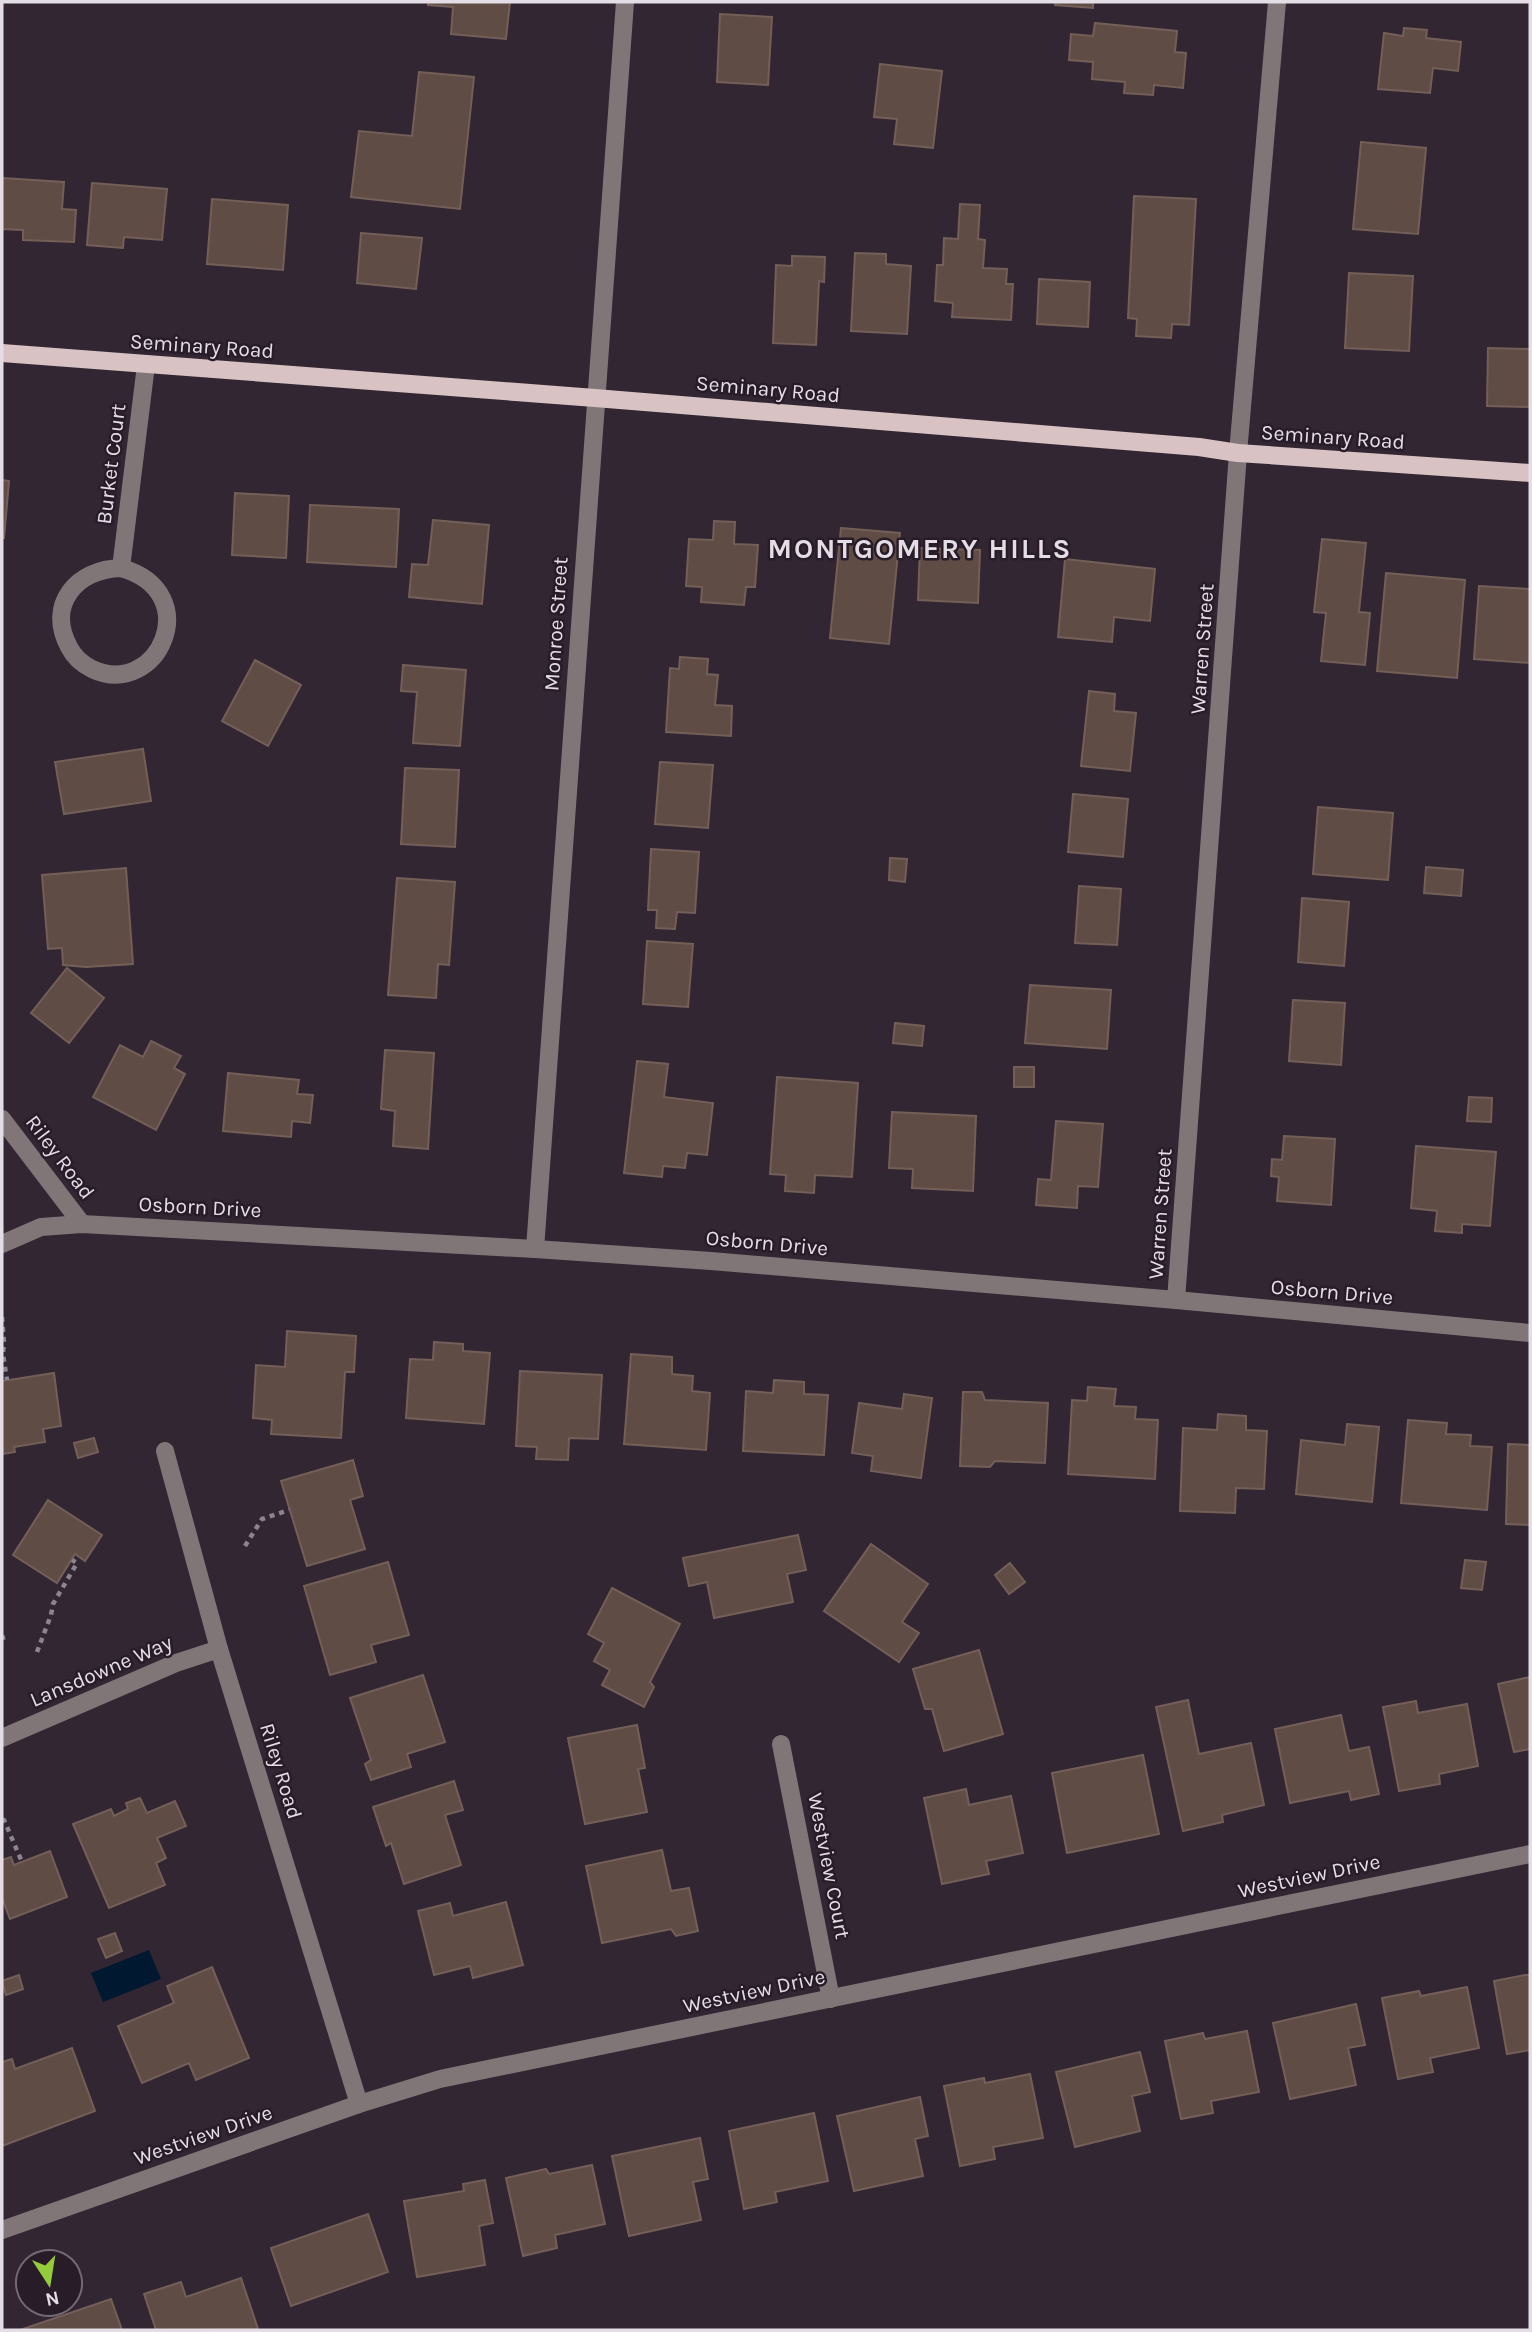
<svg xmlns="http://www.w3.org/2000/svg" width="1532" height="2332" font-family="Karla,sans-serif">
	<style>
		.water { fill: #001830 }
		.building { fill: #5f4c44; stroke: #735f57; stroke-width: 2 }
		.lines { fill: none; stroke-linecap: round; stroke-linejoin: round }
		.path { stroke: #8d848e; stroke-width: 4.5; stroke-dasharray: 5 5; stroke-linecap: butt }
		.minor { stroke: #817677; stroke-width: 18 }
		.major { stroke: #d8c2c4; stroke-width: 18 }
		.labels { text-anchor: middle; stroke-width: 5; stroke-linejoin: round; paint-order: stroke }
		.street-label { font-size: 21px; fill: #e4dde5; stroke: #281c29 }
		.district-label { font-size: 28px; font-weight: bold; letter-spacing: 2px; fill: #e4dde5; stroke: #281c29 }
	</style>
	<rect width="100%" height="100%" fill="#322633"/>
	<path class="water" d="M149,1950L161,1979L103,2002L91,1973Z"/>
	<g class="building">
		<path d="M428,2H510L506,39L451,34L453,7L428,5Z"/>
		<path d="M1056,2H1093V8L1055,5Z"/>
		<path d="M720,14L772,17L768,85L717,82Z"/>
		<path d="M1095,23L1177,31L1175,52L1186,53L1183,88L1154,85L1153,95L1124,93L1125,82L1092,79L1093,62L1069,60L1071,34L1093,36Z"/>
		<path d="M1404,28L1427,30L1426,38L1461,42L1458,71L1433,68L1430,93L1378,89L1384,33L1403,36Z"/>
		<path d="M880,64L942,71L933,148L894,144L897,119L874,117Z"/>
		<path d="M419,72L474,77L460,209L351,197L359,131L412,136Z"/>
		<path d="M1361,142L1426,148L1418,234L1353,229Z"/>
		<path d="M2,178L64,182L62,209L76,210L74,242L23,240V230L2,229Z"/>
		<path d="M92,183L167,189L162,240L124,237L123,248L87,245Z"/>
		<path d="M1134,196L1196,199L1189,325L1172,324L1171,338L1136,336L1137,319L1128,318Z"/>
		<path d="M212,199L288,205L283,270L207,264Z"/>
		<path d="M960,204L980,205L978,239L985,240L983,268L1007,269L1006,284H1013L1011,320L952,317L953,303L935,301L937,265H943L944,238L958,239Z"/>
		<path d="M361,233L422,238L416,289L357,283Z"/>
		<path d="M855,253L886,254V264L911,266L907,334L851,331Z"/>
		<path d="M792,256L825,257L824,282L819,281L816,345L773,343L776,265L792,266Z"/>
		<path d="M1349,273L1413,276L1409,351L1345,348Z"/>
		<path d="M1039,279L1090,282L1088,327L1037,324Z"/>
		<path d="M1488,348L1530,349V407L1487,406Z"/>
		<path d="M2,480L9,481L4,538H2Z"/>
		<path d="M235,493L289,496L286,558L232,555Z"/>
		<path d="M310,505L399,509L396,567L307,562Z"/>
		<path d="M433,520L489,525L482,604L409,597L412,564L428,565Z"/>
		<path d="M714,521L735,522L734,544L758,545L755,587H746L744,605L701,602L702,587L686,586L689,539L713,540Z"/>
		<path d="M841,528L900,533L889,644L830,638Z"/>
		<path d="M1322,539L1366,543L1359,612L1370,613L1365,665L1321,661L1326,613L1314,612Z"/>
		<path d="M920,548L980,550L978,603L918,600Z"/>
		<path d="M1065,559L1155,569L1150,621L1114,617L1112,642L1058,637Z"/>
		<path d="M1386,573L1465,580L1457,678L1377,671Z"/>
		<path d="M1479,586L1530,589V663L1474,659Z"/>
		<path d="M680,657L708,659L707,674L718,675L715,705L732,706L731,736L666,732L670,668L679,669Z"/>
		<path d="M255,660L301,685L268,746L222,721Z"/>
		<path d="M403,665L466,670L460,746L413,743L417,692L401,691Z"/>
		<path d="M1089,691L1115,694L1114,711L1136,713L1130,771L1081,766Z"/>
		<path d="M143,749L151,801L64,814L55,762Z"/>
		<path d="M660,762L713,765L708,828L655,824Z"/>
		<path d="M405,768L459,770L455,847L401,844Z"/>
		<path d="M1073,794L1128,799L1123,857L1068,852Z"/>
		<path d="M1318,807L1393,813L1388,880L1313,874Z"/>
		<path d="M651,849L699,852L695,913L677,912L675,929L656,928L657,910H648Z"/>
		<path d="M890,858L907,859L905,882L889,880Z"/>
		<path d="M1426,867L1463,870L1461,896L1424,893Z"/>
		<path d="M126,868L133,964L86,967L63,965L62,948L48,949L42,875Z"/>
		<path d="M397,878L455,882L449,965L438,964L436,998L388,995Z"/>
		<path d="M1079,886L1121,889L1117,945L1075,943Z"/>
		<path d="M1302,898L1349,902L1344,966L1298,962Z"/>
		<path d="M647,941L693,944L688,1007L643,1004Z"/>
		<path d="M67,968L104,998L69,1043L31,1013Z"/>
		<path d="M1030,985L1111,990L1107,1049L1025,1043Z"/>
		<path d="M1293,1000L1345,1003L1341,1065L1289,1061Z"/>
		<path d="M895,1023L924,1026L922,1046L893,1043Z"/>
		<path d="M151,1041L181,1056L174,1068L185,1074L156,1130L93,1097L120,1045L143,1057Z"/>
		<path d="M385,1050L434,1053L428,1149L393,1146L395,1111L381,1109Z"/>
		<path d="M637,1061L668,1064L664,1097L713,1103L707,1155L687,1153L685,1168L663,1166L662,1177L624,1173Z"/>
		<rect x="1014" y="1067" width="20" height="20"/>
		<path d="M228,1073L299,1080L297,1094L313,1095L310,1123L292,1121L291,1137L223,1131Z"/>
		<path d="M777,1077L858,1083L852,1177L815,1175L814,1193L785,1191L786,1175L770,1174Z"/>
		<path d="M1469,1097L1492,1098L1491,1122L1467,1121Z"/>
		<path d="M892,1112L976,1116L973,1191L912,1188L913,1169L889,1168Z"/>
		<path d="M1056,1121L1103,1124L1098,1187L1078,1186L1077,1208L1036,1205L1038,1179L1051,1180Z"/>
		<path d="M1284,1136L1335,1139L1331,1205L1277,1201L1279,1177L1271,1176L1272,1159L1282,1160Z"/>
		<path d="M1416,1146L1496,1152L1490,1226L1462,1224V1233L1435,1231L1437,1211L1411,1208Z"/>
		<path d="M287,1331L356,1336L354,1372H345L341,1438L271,1434L272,1420L253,1418L256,1365L285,1367Z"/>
		<path d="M434,1342L463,1344V1351L490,1353L484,1424L406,1418L410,1359L433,1360Z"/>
		<path d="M631,1354L672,1357V1374L693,1376L692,1391L710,1393L706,1450L624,1444Z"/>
		<path d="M520,1371L602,1375L598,1439L569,1438L568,1460L536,1459L537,1447L516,1446Z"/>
		<path d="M54,1373L61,1426L43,1429L45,1442L14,1447L15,1452L2,1454V1381Z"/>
		<path d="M774,1380L804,1382V1394L828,1395L824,1455L743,1451L746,1391L773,1393Z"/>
		<path d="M1088,1387L1116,1389L1114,1406L1136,1407L1135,1419L1158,1420L1155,1479L1068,1474L1072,1400L1087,1401Z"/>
		<path d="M963,1392H982L985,1400L1048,1403L1045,1463L995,1461L990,1467L960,1466Z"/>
		<path d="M904,1394L932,1398L921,1478L871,1471L873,1456L852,1453L859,1403L902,1409Z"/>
		<path d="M1218,1414L1246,1416V1430L1267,1431L1264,1489L1236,1488L1235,1513L1180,1511L1183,1428L1217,1430Z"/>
		<path d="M1408,1420L1447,1423L1446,1434L1471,1435L1470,1446L1492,1447L1487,1510L1401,1503Z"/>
		<path d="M1347,1424L1379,1427L1372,1502L1296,1494L1301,1440L1345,1445Z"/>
		<path d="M94,1438L98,1452L78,1458L74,1443Z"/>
		<path d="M1508,1444L1530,1445V1525L1506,1524Z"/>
		<path d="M353,1460L363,1496L350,1500L365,1549L307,1566L281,1481Z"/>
		<path d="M48,1500L102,1535L85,1561L75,1554L57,1583L13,1555Z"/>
		<path d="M798,1535L806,1570L787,1574L793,1602L714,1618L707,1582L689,1586L683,1558Z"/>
		<path d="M871,1544L928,1584L902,1622L919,1633L899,1662L824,1611Z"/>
		<path d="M1465,1560L1486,1562L1482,1590L1461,1588Z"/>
		<path d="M388,1562L409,1635L371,1645L376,1662L330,1675L304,1586Z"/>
		<path d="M1010,1563L1025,1582L1009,1594L995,1575Z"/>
		<path d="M612,1588L680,1624L650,1682L654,1687L644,1707L602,1685L610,1670L594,1661L604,1643L588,1634Z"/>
		<path d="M979,1650L1003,1734L944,1751L932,1709H925L913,1669Z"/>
		<path d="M423,1675L445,1742L407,1754L411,1767L371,1780L365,1764L371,1760L350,1698Z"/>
		<path d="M1530,1677V1749L1514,1752L1498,1684Z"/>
		<path d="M1188,1700L1199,1754L1251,1743L1264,1805L1222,1815L1223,1822L1183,1831L1156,1707Z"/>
		<path d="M1416,1701L1418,1713L1467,1704L1478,1766L1439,1774L1440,1784L1399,1791L1383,1707Z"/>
		<path d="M1341,1715L1349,1751L1369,1747L1379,1794L1351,1800L1349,1791L1290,1803L1275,1729Z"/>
		<path d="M637,1725L645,1768L638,1769L647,1812L585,1824L568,1738Z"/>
		<path d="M1143,1755L1159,1834L1067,1853L1052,1773Z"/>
		<path d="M454,1781L463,1810L445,1815L461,1865L404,1884L391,1843L386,1846L373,1807Z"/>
		<path d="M966,1789L969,1805L1011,1796L1023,1853L986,1861L989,1874L942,1884L924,1798Z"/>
		<path d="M140,1798L147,1813L175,1801L186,1826L157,1838L166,1858L156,1863L165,1885L109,1908L73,1824L111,1809L114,1816L128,1809L126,1803Z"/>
		<path d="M662,1850L671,1891L689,1888L698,1931L676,1936L671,1929L602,1943L586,1866Z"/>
		<path d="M50,1851L67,1897L10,1919L2,1898V1860L11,1857L14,1865Z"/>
		<path d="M506,1902L523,1965L473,1978L470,1966L434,1975L418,1911L450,1903L453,1916Z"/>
		<path d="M115,1933L122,1951L106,1958L98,1939Z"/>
		<path d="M212,1967L249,2058L196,2080L189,2063L142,2083L118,2026L174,2003L167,1986Z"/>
		<path d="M19,1975L23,1989L6,1995L2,1981Z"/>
		<path d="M1525,1975H1530V2050L1507,2054L1494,1981Z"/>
		<path d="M1467,1987L1479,2048L1430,2058L1433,2072L1398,2079L1382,1998L1419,1991L1421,1996Z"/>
		<path d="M1356,2004L1365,2045L1348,2048L1356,2085L1290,2099L1273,2023Z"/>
		<path d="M1247,2031L1259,2092L1211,2101L1213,2113L1181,2119L1165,2041L1203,2033L1205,2039Z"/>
		<path d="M72,2048L95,2111L2,2146V2062L12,2059L15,2069Z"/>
		<path d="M1140,2052L1150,2092L1132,2096L1140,2131L1075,2147L1056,2072Z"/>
		<path d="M1030,2074L1043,2138L993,2147L995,2159L960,2166L944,2086L984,2078L985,2083Z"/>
		<path d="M920,2097L928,2136L915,2139L923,2176L854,2191L837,2116Z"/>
		<path d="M814,2113L828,2181L775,2192L777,2202L744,2209L729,2131Z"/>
		<path d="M700,2138L708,2179L693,2182L701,2220L629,2236L612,2156Z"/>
		<path d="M592,2165L605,2224L555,2235L557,2248L523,2256L506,2178L546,2169L549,2174Z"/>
		<path d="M485,2180L493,2223L479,2226L485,2265L417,2277L404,2201L464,2191L463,2184Z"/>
		<path d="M368,2214L388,2272L291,2306L271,2248Z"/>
		<path d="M241,2278L258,2329L156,2330L144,2294L181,2282L186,2297Z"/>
		<path d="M111,2299L122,2330H20Z"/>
	</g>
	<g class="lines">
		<g class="path">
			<path d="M2,1317L4,1342L3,1354L7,1380"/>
			<path d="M245,1546L262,1519L289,1510"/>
			<path d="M2,1638L5,1637"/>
			<path d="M37,1652L51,1615L53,1604L77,1563L72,1560"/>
			<path d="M2,1821L4,1820L22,1862"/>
		</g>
		<g class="minor">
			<path d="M121,568C77,569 46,604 69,647C74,657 82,664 92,669C158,700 207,592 121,568L146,365"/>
			<path d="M2,1119L82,1224"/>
			<path d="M2,1244L41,1227L82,1224L535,1249L711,1261L1176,1300L1530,1333"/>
			<path d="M535,1249L625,2"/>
			<path d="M1176,1300L1238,453L1277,2"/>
			<path d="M165,1451L219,1649L359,2104"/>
			<path d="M2,1738L176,1663L219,1649"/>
			<path d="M781,1744L831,1999"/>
			<path d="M2,2230L359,2104L440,2079L1530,1854"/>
		</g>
		<path class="major" d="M2,353L595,398L1199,447L1238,453L1530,473"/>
	</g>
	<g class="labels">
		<g class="street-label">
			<text transform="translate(202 346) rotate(4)" y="7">Seminary Road</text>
			<text transform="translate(768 389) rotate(5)" y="7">Seminary Road</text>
			<text transform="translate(1333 437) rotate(4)" y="7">Seminary Road</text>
			<text transform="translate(111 464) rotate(-83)" y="7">Burket Court</text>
			<text transform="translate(556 624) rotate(-86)" y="7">Monroe Street</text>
			<text transform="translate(1202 649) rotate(-86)" y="7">Warren Street</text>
			<text transform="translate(60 1157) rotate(53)" y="7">Riley Road</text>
			<text transform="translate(200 1207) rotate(3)" y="7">Osborn Drive</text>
			<text transform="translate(1160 1214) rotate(-86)" y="7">Warren Street</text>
			<text transform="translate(767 1243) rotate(5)" y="7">Osborn Drive</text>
			<text transform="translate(1332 1292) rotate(5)" y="7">Osborn Drive</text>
			<text transform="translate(101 1671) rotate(-23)" y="7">Lansdowne Way</text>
			<text transform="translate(281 1771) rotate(73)" y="7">Riley Road</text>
			<text transform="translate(829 1866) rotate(79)" y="7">Westview Court</text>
			<text transform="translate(1309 1876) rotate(-12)" y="7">Westview Drive</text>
			<text transform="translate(754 1991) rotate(-12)" y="7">Westview Drive</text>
			<text transform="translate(203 2135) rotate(-19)" y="7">Westview Drive</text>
		</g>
		<g class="district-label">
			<text x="920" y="558">MONTGOMERY HILLS</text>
		</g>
	</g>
	<rect width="1532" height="2332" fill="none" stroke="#e4dde5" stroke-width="7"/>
	<g transform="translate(49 2283) rotate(168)"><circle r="33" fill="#281c29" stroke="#736974" stroke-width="2"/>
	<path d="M0-5L12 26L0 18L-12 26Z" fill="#94cc3c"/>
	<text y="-10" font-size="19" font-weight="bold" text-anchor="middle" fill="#e4dde5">N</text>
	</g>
</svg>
